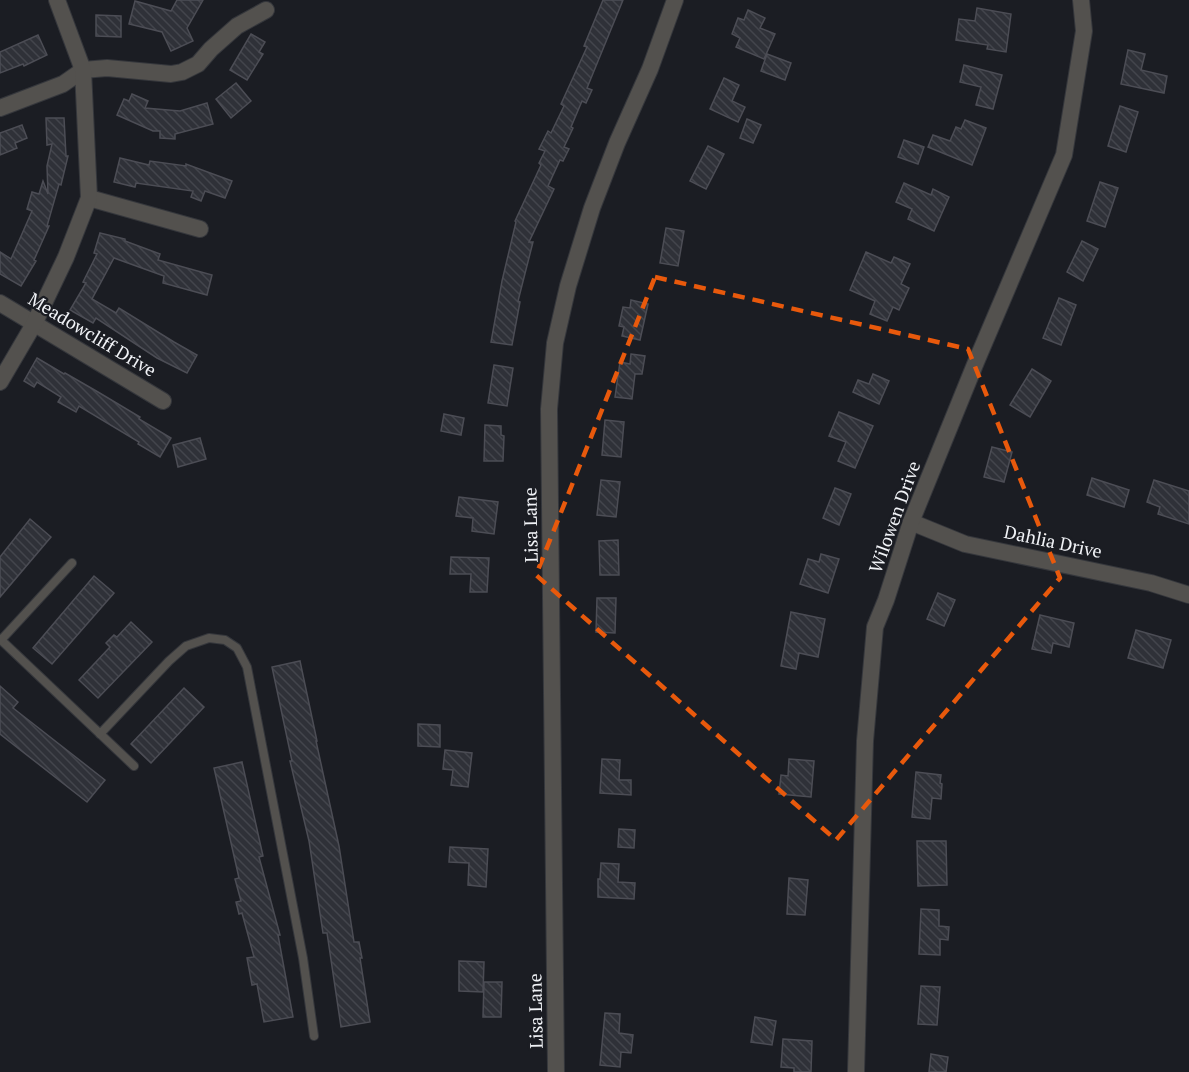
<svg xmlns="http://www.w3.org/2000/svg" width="1189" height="1072" font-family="'PT Serif',serif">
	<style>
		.building { fill: url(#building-back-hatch); stroke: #4c4d55; stroke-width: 1.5 }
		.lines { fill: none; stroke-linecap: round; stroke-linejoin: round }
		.service-casing { stroke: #35373c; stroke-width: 10 }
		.minor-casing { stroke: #35373c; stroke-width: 18 }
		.service { stroke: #53514e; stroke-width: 8 }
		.minor { stroke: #53514e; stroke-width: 16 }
		.marked { fill: none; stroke: #e8590c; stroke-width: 4.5; stroke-dasharray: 12 8; stroke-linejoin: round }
		.labels { text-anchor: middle; stroke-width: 4.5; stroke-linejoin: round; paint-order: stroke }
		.street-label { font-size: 18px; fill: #f1f3f7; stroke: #1b1d23 }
	</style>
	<defs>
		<pattern id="building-back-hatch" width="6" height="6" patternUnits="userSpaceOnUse" patternTransform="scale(1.5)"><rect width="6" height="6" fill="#2f3138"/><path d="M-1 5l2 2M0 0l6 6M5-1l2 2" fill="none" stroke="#43454c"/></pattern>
	</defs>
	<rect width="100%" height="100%" fill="#1b1d23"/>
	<g class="building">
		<path d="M177,0H203L187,28L193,41L171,51L162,32L129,24L135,1L171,11Z"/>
		<path d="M603,0H623L587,88L592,90L586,103L582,101L571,127L573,128L564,147L569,149L563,161L560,160L548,186L554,189L529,242H533L518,301L520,302L512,345L491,342L502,281L516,222L515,221L541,165L539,163L545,151L539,149L548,131L551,133L564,106L561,104L587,47L584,46Z"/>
		<path d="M977,8L1011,14L1006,52L987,49L988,45L956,40L959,19L975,21Z"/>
		<path d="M748,10L765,18L760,28L775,34L764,59L736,47L740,38L732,34L738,18L744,20Z"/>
		<path d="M96,15L121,16V37L96,36Z"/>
		<path d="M251,34L265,42L259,52L263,54L247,80L230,70Z"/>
		<path d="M38,35L47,55L24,66L23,64L0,73V52Z"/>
		<path d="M1128,50L1145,54L1141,70L1167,76L1164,93L1121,84Z"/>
		<path d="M767,54L791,63L785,80L761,71Z"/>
		<path d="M964,65L1002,75L993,109L976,105L981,87L960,82Z"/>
		<path d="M724,78L739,85L732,101L745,107L738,122L710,109Z"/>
		<path d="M236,83L251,101L231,118L216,99Z"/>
		<path d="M132,94L148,101L145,108L180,111L207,103L213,124L175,134V139L160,138V131H153L117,115L124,99L129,101Z"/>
		<path d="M1120,106L1138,112L1126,152L1108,146Z"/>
		<path d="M46,118H64L66,156H68L61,185L59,184L47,226H49L34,260L36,261L21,286L0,274V252L11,259L32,211L27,209L32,192L39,194L43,181L48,194L47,166L52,144L47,145Z"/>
		<path d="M747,119L761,125L753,143L740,138Z"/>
		<path d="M965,120L986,128L972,165L928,147L933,135L950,141L956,127L961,129Z"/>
		<path d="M22,125L27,138L15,143L17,148L0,155V133Z"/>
		<path d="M904,140L924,147L918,164L898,157Z"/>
		<path d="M708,146L724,154L706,189L690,181Z"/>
		<path d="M120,158L149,165L150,161L186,166V164L232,181L225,198L205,191L201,201L191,197L193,191L136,183L135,187L114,182Z"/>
		<path d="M1100,182L1118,188L1105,227L1087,221Z"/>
		<path d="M904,183L931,195L933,189L949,197L934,231L908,219L912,209L896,202Z"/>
		<path d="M666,228L684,231L678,266L660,263Z"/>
		<path d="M100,233L125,239V241L160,254L158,260L212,275L207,295L163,283L164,276L114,258L92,299L116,313L119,308L174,342L197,355L187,373L157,358L96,318L93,323L70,310L86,283L83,282L97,254L94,253Z"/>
		<path d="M1082,241L1098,249L1083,281L1067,272Z"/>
		<path d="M866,252L891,263L894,257L910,264L901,284L909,288L899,310L893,307L887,321L870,314L875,301L850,290Z"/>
		<path d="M1059,298L1076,305L1061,345L1043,338Z"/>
		<path d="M631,300L648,304L640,340L622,336L624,327L619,326L623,307L630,308Z"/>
		<path d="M631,354L645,356L642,374H635L632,399L615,397L620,362L630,364Z"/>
		<path d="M37,358L64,374L65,373L98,392L140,417L139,419L171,438L160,457L138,444L139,442L79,406L76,412L58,402L61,397L37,382L34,387L24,381Z"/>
		<path d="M494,365L513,368L507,406L488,403Z"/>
		<path d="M1032,369L1051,381L1030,417L1010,405Z"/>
		<path d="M873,374L889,381L879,404L853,392L858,380L869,384Z"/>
		<path d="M839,412L873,426L855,468L838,461L846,442L829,436Z"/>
		<path d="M444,414L464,418L461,435L441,431Z"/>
		<path d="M605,420L624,422L621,457L602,455Z"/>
		<path d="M485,425L501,426V435L504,436L503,461H484Z"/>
		<path d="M200,438L206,459L178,467L173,445Z"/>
		<path d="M992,447L1012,452L1004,482L984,477Z"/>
		<path d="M1092,478L1129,490L1124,507L1087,495Z"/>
		<path d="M601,480L620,482L616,517L597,515Z"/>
		<path d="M1154,480L1189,491V524L1158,514L1160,507L1147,502Z"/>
		<path d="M835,488L851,494L839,525L823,518Z"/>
		<path d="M459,497L498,502L494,534L472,531L473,518L456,516Z"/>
		<path d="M30,519L51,537L0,597V557Z"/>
		<path d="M618,540L619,575H600L599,541Z"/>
		<path d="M821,554L839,559L828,593L800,584L808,559L819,562Z"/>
		<path d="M451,557L489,558L487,592H470L471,574H450Z"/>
		<path d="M94,576L114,593L52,664L33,648Z"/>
		<path d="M938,593L955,600L944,626L927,619Z"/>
		<path d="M597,598H616L615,633L596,632Z"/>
		<path d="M791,612L825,619L818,657L799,653L796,669L781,666Z"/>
		<path d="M1040,615L1074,623L1069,647L1053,643L1051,653L1032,649Z"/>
		<path d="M131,622L152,642L98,698L79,680L110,647L106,643L114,635L117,637Z"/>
		<path d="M1136,630L1171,640L1163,668L1128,658Z"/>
		<path d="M300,661L317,741H316L339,846L354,942H359L362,958H360L370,1022L341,1027L327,933H323L309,841L290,761H292L272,667Z"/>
		<path d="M0,686L18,702L13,708L105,780L87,802L0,734Z"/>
		<path d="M184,688L204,707L151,763L131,744Z"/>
		<path d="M418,724L440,725V747L418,746Z"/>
		<path d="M445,750L472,753L468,787L451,785L453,770L443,769Z"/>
		<path d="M602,759L620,760L619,780H631V795L600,793Z"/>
		<path d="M789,759L814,761L811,797L779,794L781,775L788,776Z"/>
		<path d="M242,762L263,856L259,857L280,935H278L293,1017L264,1022L257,984L252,985L247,958L254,957L242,913L239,914L236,902L241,901L235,879L239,878L214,768Z"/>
		<path d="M916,772L941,775L940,783L942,784L941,799L932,798L930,819L912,817Z"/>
		<path d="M619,829L635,830L634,848L618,847Z"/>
		<path d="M917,841H946L947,885L918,886Z"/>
		<path d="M450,847L488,849L486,887L468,885L469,863L449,862Z"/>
		<path d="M601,863L619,864L618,882L635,883L634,899L598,897V879H600Z"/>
		<path d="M789,878L808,880L805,915L787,914Z"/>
		<path d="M921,909L939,910V926L949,927L948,940L940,939V955L919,954Z"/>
		<path d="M459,961L484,962L483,992L459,991Z"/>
		<path d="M484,982H502L501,1017H483Z"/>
		<path d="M921,986L940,987L937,1025L918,1024Z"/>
		<path d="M605,1013L620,1014L619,1033L633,1035L631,1053L621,1052L620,1067L600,1065Z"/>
		<path d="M755,1017L776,1021L772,1045L751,1042Z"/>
		<path d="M783,1039L812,1041L811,1072H794V1068L781,1067Z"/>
		<path d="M931,1054L948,1057L946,1072H929Z"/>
	</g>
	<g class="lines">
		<defs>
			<g id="service">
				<path d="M0,639L134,766"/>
				<path d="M1,640L72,563"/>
				<path d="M100,734L169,661L186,646L209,638L225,640L237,648L247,667L303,958L314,1036"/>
			</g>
			<g id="minor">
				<path d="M0,108L63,84L83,70L107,68L171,74L182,72L198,64L211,49L237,26L266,10"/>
				<path d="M89,198L200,229"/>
				<path d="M0,303L163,401"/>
				<path d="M0,382L34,324L66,257L89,198L83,70L57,0"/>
				<path d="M911,522L965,544L1151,583L1189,595"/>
				<path d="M556,1072L549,409L555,343L568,286L592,208L617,143L650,69L675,0"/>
				<path d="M856,1072L865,741L875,627L886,600L911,522L976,362L1064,155L1084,31L1081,0"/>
			</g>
		</defs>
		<use href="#service" class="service-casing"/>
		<use href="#minor" class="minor-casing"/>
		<use href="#service" class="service"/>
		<use href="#minor" class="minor"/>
	</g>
	<path class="marked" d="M655,277L968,349L1060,578L836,840L536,575Z"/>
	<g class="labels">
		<g class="street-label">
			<text transform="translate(92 335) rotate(31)" y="6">Meadowcliff Drive</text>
			<text transform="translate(895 517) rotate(-70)" y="6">Wilowen Drive</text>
			<text transform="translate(531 525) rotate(-91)" y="6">Lisa Lane</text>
			<text transform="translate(1053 542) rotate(12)" y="6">Dahlia Drive</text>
			<text transform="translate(536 1011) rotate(-91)" y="6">Lisa Lane</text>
		</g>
	</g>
</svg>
